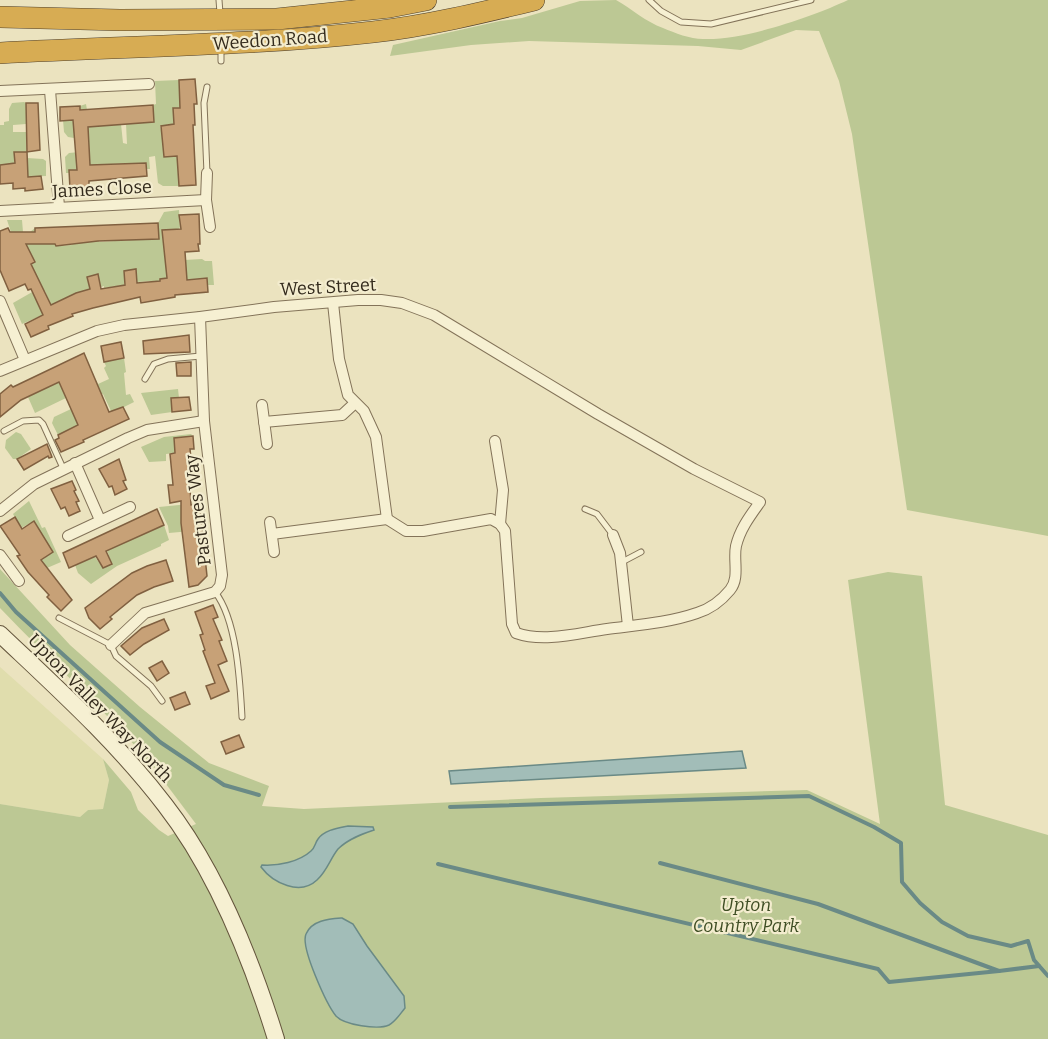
<svg xmlns="http://www.w3.org/2000/svg" width="1048" height="1039" font-family="Bitter,serif">
	<style>
		.farmland { fill: #e0ddad }
		.green { fill: #bcc894 }
		.water { fill: #a2bdb8; stroke: #6a8a86; stroke-width: 1.5 }
		.lines { fill: none; stroke-linecap: round; stroke-linejoin: round }
		.stream { stroke: #6a8a86; stroke-width: 4 }
		.building { fill: #c7a177; stroke: #806040; stroke-width: 1.5 }
		.lane-casing { stroke: #837359; stroke-width: 7 }
		.street-casing { stroke: #837359; stroke-width: 12 }
		.secondary-casing { stroke: #64553c; stroke-width: 18 }
		.highway-casing { stroke: #50412d; stroke-width: 22 }
		.lane { stroke: #f6f0d2; stroke-width: 5 }
		.street { stroke: #f6f0d2; stroke-width: 10 }
		.secondary { stroke: #f6f0d2; stroke-width: 16 }
		.highway { stroke: #d7ac53; stroke-width: 21 }
		.labels { text-anchor: middle; stroke-width: 4.5; stroke-linejoin: round; paint-order: stroke }
		.street-label { font-size: 18px; fill: #332a1c; stroke: #f3ecce }
		.park-label { font-size: 18px; font-style: italic; fill: #3f4e24; stroke: #f3ecce }
	</style>
	<rect width="100%" height="100%" fill="#ebe3bf"/>
	<path class="farmland" d="M0,667L103,759L109,780L103,809L88,810L80,817L0,804Z"/>
	<g class="green">
		<path d="M616,0C632,9 646,22 663,28C675,33 690,39 703,39C742,41 812,17 848,0H1048V536L907,510L852,134L839,81L819,31L796,30L741,50L698,46L529,41L471,45L390,56L393,45L500,21L522,18L580,1Z"/>
		<path d="M179,80L180,105L194,107L173,108L174,125L160,126L161,130H170L163,146L164,156L177,157L178,169L196,168V172L178,174L179,186H163L158,183L155,156L149,157L150,169H147L146,163L112,164L111,178L108,180L107,164L94,165L90,169L70,170L69,173H66L65,157L69,153L89,151L74,138L68,137L64,132L63,120H81L80,106L86,104L87,110L121,124L123,143L127,144L126,124L154,122L153,105L156,104L155,81Z"/>
		<path d="M24,102L26,103V124L13,125V132H26L27,152H15L27,158L43,159L46,161V176L24,177L9,164L0,165V125H4V122L9,121V109L12,103Z"/>
		<path d="M179,210L180,227L179,229L165,230L179,252L164,253L165,259L167,261L202,259L205,261H212L214,285H207L177,277L160,279L161,289L151,286V281L137,282L136,269L124,271V285L104,288V286L101,287L98,275L90,289L76,293L77,297L51,305L45,291L34,296L43,315L22,324L13,303L41,287L24,267L35,262L30,252L19,257L0,244L13,238L7,220H22L23,232H30L35,228V244H49V227L54,228L56,246L72,245L71,227L94,241L93,225L97,226L99,242L115,241V225H120L122,241L138,239L137,223L142,225L143,240L158,239V223L164,212Z"/>
		<path d="M124,358L126,372L124,373L126,395L130,394L134,402L112,413L103,394L98,396L77,426L58,435L52,423L54,417L71,409L66,398L35,413L28,397L63,380L92,373L98,384L109,379L104,368L106,366L104,362Z"/>
		<path d="M178,389L179,398L171,399L172,412L151,415L141,393Z"/>
		<path d="M16,432L21,434L31,449L17,459H13L5,448L6,440Z"/>
		<path d="M191,434L193,436L174,438L175,453L166,454V461L149,462L141,447L164,437Z"/>
		<path d="M29,501L42,528L45,527L61,562L47,568L41,561L53,552L50,546L31,537L40,531L34,521L21,528L13,514Z"/>
		<path d="M199,503L184,506L191,531L169,533L168,526L159,507Z"/>
		<path d="M164,525L169,540L161,544V546L117,566L91,584L78,573L75,565L95,557L103,568L112,565L107,550Z"/>
		<path d="M0,569L70,645L140,707L209,763L269,786L262,806L304,809L541,798L807,790L880,824L848,580L888,572L922,576L945,805L1048,835V1039H0V804L80,817L88,810L103,809L109,780L103,759L131,792L138,810L159,830L168,836L196,824L163,780L172,773L164,762L154,768C107,711 51,662 0,608Z"/>
	</g>
	<g class="water">
		<path d="M742,751L746,768L451,784L449,771Z"/>
		<path d="M348,826L373,827L374,830C362,834 348,839 338,849C330,859 327,871 317,880C300,896 273,883 261,867L262,865C278,866 299,862 311,851C315,848 315,843 318,839C324,830 338,828 348,826Z"/>
		<path d="M342,918L353,924L367,946L404,996L405,1008C400,1014 396,1021 389,1025C378,1030 344,1025 336,1016C327,1005 300,947 306,934C312,920 329,919 342,918Z"/>
	</g>
	<g class="lines">
		<g class="stream">
			<path d="M0,593L16,612L160,742L224,785L259,795"/>
			<path d="M450,807L809,796L874,827L901,843L902,882L920,903L942,922L968,936L1011,946L1028,941L1034,960L1048,976"/>
			<path d="M660,863L818,904L999,971L1039,966"/>
			<path d="M438,864L878,969L889,982L999,971"/>
		</g>
	</g>
	<g class="building">
		<path d="M195,79L197,104H194L195,125H193L196,185L179,186L177,156L164,157L161,126L174,124L173,108H180L179,80Z"/>
		<path d="M26,103H38L40,150L27,152Z"/>
		<path d="M153,105L154,122L88,127L90,165L146,163L147,176L89,181V188L70,189L69,170H77L73,120L60,121V107L80,106V110Z"/>
		<path d="M14,152H27L28,177L41,176L43,189L25,191V188L13,189V183L0,184V165L15,163Z"/>
		<path d="M199,214L200,244H198L199,251L185,252L187,280L207,278L208,292L175,295V297L141,303L140,297L93,308L72,314L73,316L48,326L49,329L31,337L25,324L43,315L31,289L28,290L25,284L9,291L0,270V231L8,228L10,232H35V228L158,223L159,239L98,241L56,246L55,244H26L35,262L31,264L51,305L76,293L90,289L87,277L98,274L101,289L125,285L124,271L136,269L137,283L160,281V279L167,278L162,230L181,229L179,215Z"/>
		<path d="M189,335L190,352L144,354L143,341Z"/>
		<path d="M121,342L124,358L104,362L101,346Z"/>
		<path d="M84,353L109,412L123,407L129,419L83,440L84,442L61,452L55,440L59,438L58,435L78,425L59,382L21,400L0,417V394L11,385L13,387Z"/>
		<path d="M191,362V376H177L176,363Z"/>
		<path d="M189,397L191,410L172,412L171,398Z"/>
		<path d="M193,436L194,449H190L192,468L189,469L191,505H197V510H200L207,576L198,585L189,587L181,523V501L170,503L168,485H173L170,454L175,453L174,438Z"/>
		<path d="M47,444L52,457L49,458L48,456L24,470L17,459Z"/>
		<path d="M119,459L126,480L123,481L127,489L115,495L112,486L109,487L99,469Z"/>
		<path d="M72,481L76,490L74,491L79,501L76,502L80,511L69,516L65,507L61,509L51,489Z"/>
		<path d="M157,509L164,525L106,551L112,564L103,568L96,556L69,568L63,553Z"/>
		<path d="M15,517L22,529L34,521L53,552L41,560L72,600L61,611L47,597L49,595L28,572L17,556L20,555L0,526Z"/>
		<path d="M166,560L173,581L154,587L137,595L110,617L112,619L100,629L89,618L85,608L132,573L147,566Z"/>
		<path d="M213,605L218,617L213,619L222,640L219,641L227,661L218,665L229,691L211,699L206,686L215,683L203,651L205,650L200,635L203,634L195,612Z"/>
		<path d="M164,619L169,630L144,644L130,655L121,646L142,628Z"/>
		<path d="M162,661L169,673L157,681L149,668Z"/>
		<path d="M185,692L190,704L175,710L170,698Z"/>
		<path d="M239,735L244,747L226,754L221,742Z"/>
	</g>
	<g class="lines">
		<defs>
			<g id="lane">
				<path d="M219,0L220,13"/>
				<path d="M649,0L661,11L681,22L711,24L811,0"/>
				<path d="M221,61V50"/>
				<path d="M207,87L204,103L207,173"/>
				<path d="M145,379L154,364L168,359L201,356"/>
				<path d="M4,431L23,421L39,420L43,424L63,468"/>
				<path d="M585,509L597,514L613,535"/>
				<path d="M622,562L641,552"/>
				<path d="M215,592C237,620 240,682 242,717"/>
				<path d="M59,618L111,645L116,656L151,686L162,701"/>
			</g>
			<g id="street">
				<path d="M50,90L59,207"/>
				<path d="M0,91L149,84"/>
				<path d="M207,173L206,200L210,227"/>
				<path d="M0,211L206,200"/>
				<path d="M0,301L25,360"/>
				<path d="M333,303L339,359L348,395L364,411L376,437L387,519"/>
				<path d="M0,371L97,331L124,325L200,317L274,307L358,300H381L402,303L434,315L598,414L694,469L760,502C750,516 740,529 736,546C733,560 740,578 730,590C721,601 710,609 697,613C668,623 637,625 607,629C578,633 544,643 516,633L512,624L505,531L500,524L491,519L423,531H406L387,519"/>
				<path d="M262,405L267,444"/>
				<path d="M264,422L342,415L355,403"/>
				<path d="M495,441L503,490L500,524"/>
				<path d="M75,463L100,520"/>
				<path d="M0,511L34,484L128,438L147,430L204,421"/>
				<path d="M270,522L274,552"/>
				<path d="M272,534L387,519"/>
				<path d="M613,535L620,553L628,626"/>
				<path d="M68,536L130,507"/>
				<path d="M0,555L19,581"/>
				<path d="M111,645L145,613L215,592L220,586L222,575L204,421L200,317"/>
			</g>
			<path id="secondary" d="M0,634C57,688 117,742 165,805C217,872 251,958 276,1039"/>
			<g id="highway">
				<path d="M0,17L120,20L277,19L390,7L426,0"/>
				<path d="M0,53C124,46 249,46 373,32C427,26 481,13 534,0"/>
			</g>
		</defs>
		<use href="#lane" class="lane-casing"/>
		<use href="#street" class="street-casing"/>
		<use href="#secondary" class="secondary-casing"/>
		<use href="#highway" class="highway-casing"/>
		<use href="#lane" class="lane"/>
		<use href="#street" class="street"/>
		<use href="#secondary" class="secondary"/>
		<use href="#highway" class="highway"/>
	</g>
	<g class="labels">
		<g class="street-label">
			<text transform="translate(270 40) rotate(-4)" y="6">Weedon Road</text>
			<text transform="translate(102 189) rotate(-3)" y="6">James Close</text>
			<text transform="translate(328 287) rotate(-3)" y="6">West Street</text>
			<text transform="translate(198 510) rotate(-97)" y="6">Pastures Way</text>
			<text transform="translate(100 708) rotate(46)" y="6">Upton Valley Way North</text>
		</g>
		<g class="park-label">
			<text x="746" y="911">Upton<tspan x="746" dy="21">Country Park</tspan></text>
		</g>
	</g>
</svg>
